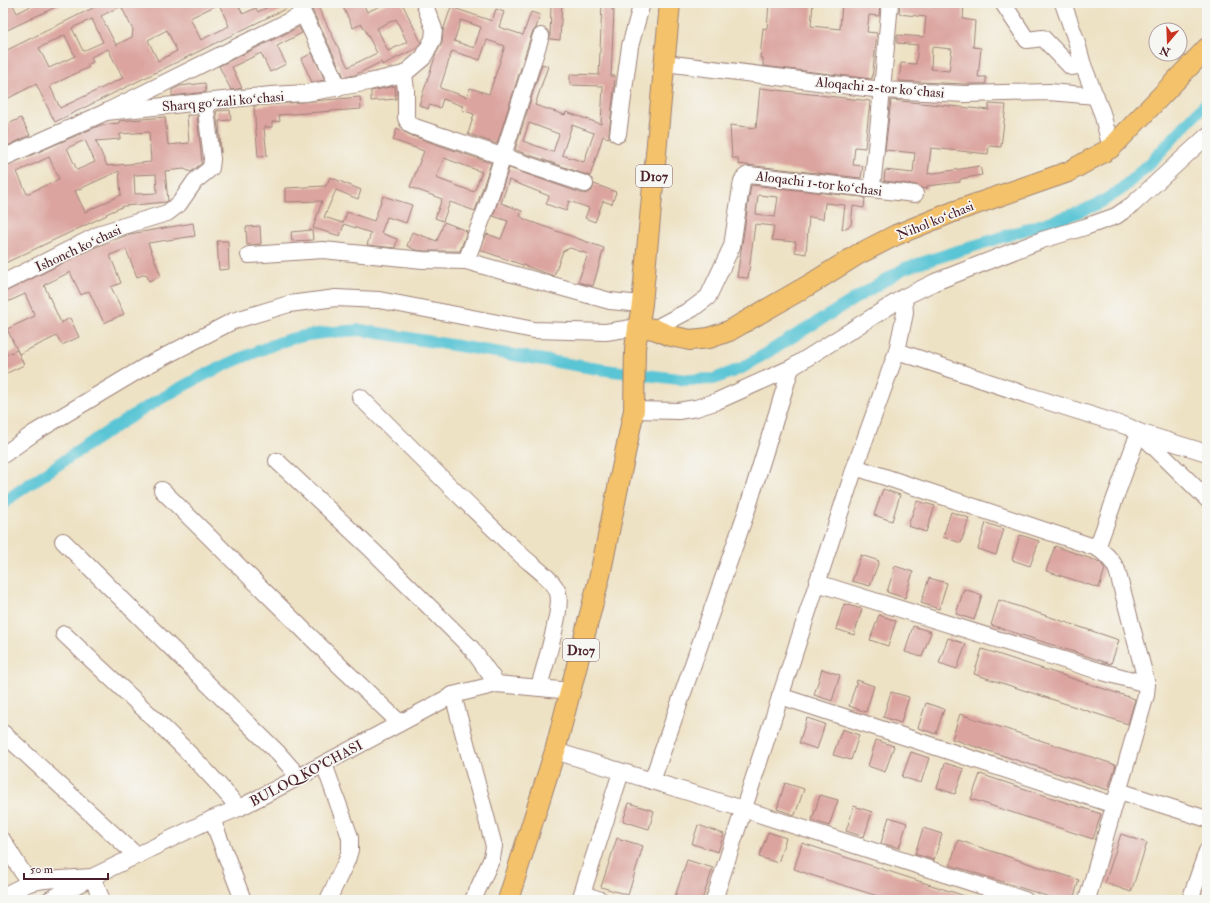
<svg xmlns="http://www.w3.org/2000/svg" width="1210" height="903" font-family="'IM FELL Double Pica',serif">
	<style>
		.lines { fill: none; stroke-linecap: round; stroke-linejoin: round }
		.canal { stroke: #5ac5d5; stroke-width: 12 }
		.building { fill: #dca49f; fill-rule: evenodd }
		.minor-casing { stroke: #9c8078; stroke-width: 18 }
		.major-casing { stroke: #9c8078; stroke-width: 22 }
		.minor { stroke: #fff; stroke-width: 16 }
		.major { stroke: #f3c26a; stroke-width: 20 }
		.labels { text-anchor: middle; stroke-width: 3.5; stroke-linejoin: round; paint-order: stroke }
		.shield { fill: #f6f6f2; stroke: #7e6067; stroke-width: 1 }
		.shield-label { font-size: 13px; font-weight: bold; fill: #4a1f2b }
		.street-label { font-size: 14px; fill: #4a1f2b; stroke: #f6f6f2 }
	</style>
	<rect width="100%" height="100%" fill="#f6f6f2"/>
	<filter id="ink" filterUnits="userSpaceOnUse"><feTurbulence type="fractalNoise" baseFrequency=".025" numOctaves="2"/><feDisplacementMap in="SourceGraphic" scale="8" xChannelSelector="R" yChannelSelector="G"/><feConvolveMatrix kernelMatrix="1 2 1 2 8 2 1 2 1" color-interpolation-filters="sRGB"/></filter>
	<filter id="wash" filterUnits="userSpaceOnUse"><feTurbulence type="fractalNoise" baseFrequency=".012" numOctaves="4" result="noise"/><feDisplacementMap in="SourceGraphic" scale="16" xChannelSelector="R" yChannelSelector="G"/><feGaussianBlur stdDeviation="0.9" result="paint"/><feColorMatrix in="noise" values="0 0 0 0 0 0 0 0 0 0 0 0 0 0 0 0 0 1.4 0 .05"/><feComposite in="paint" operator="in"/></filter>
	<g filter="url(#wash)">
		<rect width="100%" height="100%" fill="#eee2c5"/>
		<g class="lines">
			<path class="canal" d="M3,504L15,494C91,443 166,388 251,354C262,350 273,344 284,341C309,333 335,332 360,330L605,370L687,380L714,379L742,368L905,268L1071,215L1098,204L1119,191L1150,163L1207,102"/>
		</g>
		<g id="blocks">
			<g class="building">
				<path d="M3,3H12L17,13L37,3H64L3,32Z"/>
				<path d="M103,3H237L243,14L256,8L258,12L276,3H289V7L55,122L36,84L3,101V52ZM219,4L229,26L201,40L190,18ZM121,6L133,30L132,37L116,45L101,16ZM92,19L103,42L83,51L72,28ZM167,30L177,51L158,61L148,40ZM65,35L75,56L49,68L39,48ZM108,49L123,78L60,108L50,86L89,67L87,65L93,62L91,57Z"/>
				<path d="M309,3H316L348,67L377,53L362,24L353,28L341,3H363L367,12L387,3H402L421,42L417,48L382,65L381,62L355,75L344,77ZM396,19L407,42L388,51L377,28Z"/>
				<path d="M551,3H562L560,40L550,39Z"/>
				<path d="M602,3H613L612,10H614L611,76H615L614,90L609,133V138L603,136L590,176L515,150L542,64L548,66L535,105L565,115L566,112L601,124L603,86L570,85V74L599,75ZM529,123L559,134L553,152L523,141ZM572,125L594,133L584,162L562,155Z"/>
				<path d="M769,3H813L811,26L840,29L842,3H880L879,16L869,15L867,32L877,33L872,79L763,66V58H760L763,28L767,29Z"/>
				<path d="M900,3L936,7V3H964L963,19L975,21L973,47L981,48L978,77H986V84H965L899,81L901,63L916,64L918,45L897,43V35L924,37L926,17L899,14ZM932,47L952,49L949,71L931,69Z"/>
				<path d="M451,7L492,21L496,9L504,12L499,27L523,35L531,12L540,15L536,28L532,33L497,144L468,134L474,114L462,110L463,106L443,99L440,108L429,105L428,109L419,105L436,54L442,43L443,31ZM461,20L481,27L474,48L454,41ZM487,40L505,46L489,94L470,88L467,97L440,88L452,51L480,60Z"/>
				<path d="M299,27L302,33L277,46L286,64L270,72L261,53L232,67L242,88L231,90L219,66Z"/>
				<path d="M312,53L325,80L312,82L301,59Z"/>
				<path d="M205,83L206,92L172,96V90L180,86Z"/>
				<path d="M395,86L396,99L371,101V91Z"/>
				<path d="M760,88L870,101L865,148L855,147L853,165L863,166L861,178L738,164V158H732L730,125L756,128Z"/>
				<path d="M360,97L361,109L279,115L280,121L272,122V127H264L267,156L258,157L254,106Z"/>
				<path d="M891,100L989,110V104L1006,105L1001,147L989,146L988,154L931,148L928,174L980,166L982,175L960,179V182L927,186V189L922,188L916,185L884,181L885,170L913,173L915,153L885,150Z"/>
				<path d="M230,110L231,120L219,121L221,153L216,111Z"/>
				<path d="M187,115H197L202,163L191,172L184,169L165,171L168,201L166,202L124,206L106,214L107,215L3,264V248L7,247L3,239V167L101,125L119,123V121L165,117L168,145L189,143ZM149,132L151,162L107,166L96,141L120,139V134ZM85,140L95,162L77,170L67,148ZM49,157L59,179L27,194L17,172ZM119,171L121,195L85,212L75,191ZM156,174L157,193L135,194L134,175Z"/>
				<path d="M21,118L30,135L3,148V134L9,131L6,125Z"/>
				<path d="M397,128L412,136L491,163L475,211L450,202L443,221L435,218L442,199L410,187L424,151L393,140ZM444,158L482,172L474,192L436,178Z"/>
				<path d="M509,168L584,194L592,191L594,184L616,192L612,204L603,201L595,222L585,218L589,208L569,201L566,211L557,208L546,204L549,196L509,180L501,203L522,211L520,216L526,220L604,248L593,286L578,282L588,254L570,248L563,251L554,276L480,250L487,234L501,239L508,221L493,216Z"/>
				<path d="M330,177L361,190L358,199L336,190L324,217L343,223L347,212L374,221L383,196L412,205L406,223L387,217L381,233L397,239L395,248L367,245L371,233L344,224L340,236L313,228L322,201L285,202V188L326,186Z"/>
				<path d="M751,185L862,197L865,198L864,208L853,206L851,225L842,230L845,205L825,203L823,219L809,217L806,254L795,252L796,242L772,240L774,226L755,224L748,278L737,277ZM758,195L778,197L775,217L756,214Z"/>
				<path d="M444,222L467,231L460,251H424L416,250L407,246L412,232L437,241Z"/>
				<path d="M193,223L195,236L148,243L161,276L149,281L146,274L137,277L126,249L110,255L121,283L111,287L124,314L104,323L89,291L81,295L70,272L44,285L61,323L70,318L79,337L62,345L57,336L19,354L7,329L35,316L25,294L3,304V292L7,291L93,248L130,234Z"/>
				<path d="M260,226L261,244L247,245L246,227Z"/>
				<path d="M312,230L313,240L292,241L291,232Z"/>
				<path d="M217,241H228L229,269L219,270Z"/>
				<path d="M17,350L24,365L3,375V356Z"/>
				<path d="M883,489L900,495L892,521L874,515Z"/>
				<path d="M917,501L935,506L926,532L908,526Z"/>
				<path d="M951,512L969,518L961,543L943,537Z"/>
				<path d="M986,523L1004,529L996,555L978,549Z"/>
				<path d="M1020,535L1039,541L1030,566L1012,560Z"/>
				<path d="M1055,546L1100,562L1105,569L1099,588L1046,571Z"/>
				<path d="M861,555L879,561L870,586L852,581Z"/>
				<path d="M895,566L913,572L905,598L887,592Z"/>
				<path d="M929,578L947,583L939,609L921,603Z"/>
				<path d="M964,589L982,595L974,620L956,614Z"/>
				<path d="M999,600L1119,640L1111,664L991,625Z"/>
				<path d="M844,604L862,609L854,635L836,629Z"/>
				<path d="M879,615L896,621L888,646L870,640Z"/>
				<path d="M913,626L931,632L922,657L905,652Z"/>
				<path d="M948,638L966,644L957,669L939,663Z"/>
				<path d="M982,649L1135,699L1128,724L974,674Z"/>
				<path d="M822,669L840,675L832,701L814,695Z"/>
				<path d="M857,680L874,686L866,712L849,706Z"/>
				<path d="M891,692L909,697L901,723L883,717Z"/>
				<path d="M926,703L944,709L936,734L918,728Z"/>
				<path d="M960,714L1116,765L1108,790L952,739Z"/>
				<path d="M807,718L825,724L817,749L799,743Z"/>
				<path d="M842,729L859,735L851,760L833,755Z"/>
				<path d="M876,740L894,746L885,772L868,766Z"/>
				<path d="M911,752L929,758L921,783L902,777Z"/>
				<path d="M945,763L964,769L955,794L937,788Z"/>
				<path d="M980,774L1101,814L1093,839L971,799Z"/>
				<path d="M785,783L804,789L795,815L777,809Z"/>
				<path d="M820,795L838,800L829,826L812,820Z"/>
				<path d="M629,803L654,811L649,829L623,821Z"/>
				<path d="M854,806L872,812L864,837L846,831Z"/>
				<path d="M889,817L907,823L899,848L881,843Z"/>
				<path d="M698,825L724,834L718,852L692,844Z"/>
				<path d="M923,828L942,834L934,860L915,854Z"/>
				<path d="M768,832L786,838L778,863L759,857Z"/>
				<path d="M1121,834L1147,843L1131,892L1105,883Z"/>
				<path d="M617,838L643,846L628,895L601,887Z"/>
				<path d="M958,840L1079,880L1073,900H1059L950,865Z"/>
				<path d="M802,843L971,898L970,900H890L811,875L794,869Z"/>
				<path d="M687,860L713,868L702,900H674Z"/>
			</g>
		</g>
	</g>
	<g filter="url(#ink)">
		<use href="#blocks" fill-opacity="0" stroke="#9c8078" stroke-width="1"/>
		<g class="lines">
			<defs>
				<g id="minor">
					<path d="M298,3L339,88"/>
					<path d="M1003,3L1027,40L1043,38L1071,67L1083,65"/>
					<path d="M1063,3L1076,40L1083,65L1102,113L1111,148"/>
					<path d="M665,63L882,90L965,94L1049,92L1096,96"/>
					<path d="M404,74L406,90V118L409,124L415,127L585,184"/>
					<path d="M106,112L271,95L306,93L369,82L404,74L423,58L433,39L434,29L424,3"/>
					<path d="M618,134L630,46L642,3"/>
					<path d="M3,158L106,112L303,14"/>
					<path d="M866,189L872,184L873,178L882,90L890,3"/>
					<path d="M249,255L323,250L423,260L466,261L610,301L642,304"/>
					<path d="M466,261L487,206L541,36"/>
					<path d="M3,283L104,232L167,213L179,204L195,181L211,168L212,159L205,102"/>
					<path d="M654,329L692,309L708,297L732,246L742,181L745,177L748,175L758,176L915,194"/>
					<path d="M897,351L1027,395L1129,427L1139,432L1207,499"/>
					<path d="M360,397C413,450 466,503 520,554C530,564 555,580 558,593C563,610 544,667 539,687"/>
					<path d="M634,410L678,411L696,408L715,402L791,368L904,297L935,282L1042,240L1085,227L1116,216L1132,205L1207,136"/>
					<path d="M3,455L34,433L146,366L233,321L289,304L336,298L379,300L534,330L606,332L638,327"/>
					<path d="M277,461L372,550L472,649L497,684"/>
					<path d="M855,467L1097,548C1107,554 1112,560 1117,570L1147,684L1146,695L1087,900"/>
					<path d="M162,490L340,666L400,723"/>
					<path d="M63,541L212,688L278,753L299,777"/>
					<path d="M1097,548L1139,432L1207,453"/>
					<path d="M817,583L1099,671L1147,684"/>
					<path d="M64,634C124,691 186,745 239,808"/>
					<path d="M453,695L494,846L492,858L473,900"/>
					<path d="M780,696L1114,805"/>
					<path d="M3,733L137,856"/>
					<path d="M555,751L743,809L1025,900"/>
					<path d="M324,764L350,837V850L347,860L328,900"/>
					<path d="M652,781L746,513L791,368"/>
					<path d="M1119,791L1207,819"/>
					<path d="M212,819L243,900"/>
					<path d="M3,841L29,883"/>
					<path d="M582,894L601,900"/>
					<path d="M3,896L29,883L45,880L92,877L102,900"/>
					<path d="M49,900L92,877L212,819L239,808L299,777L453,695L497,684L571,691"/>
					<path d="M580,900L621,772"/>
					<path d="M714,900L855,467L897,351L905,313L904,297"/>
					<path d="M1190,900L1207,851"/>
				</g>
				<g id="major">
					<path d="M638,327L654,329L671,336L690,340L709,338L729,331L809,285L857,255L896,235L953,212L1068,172L1111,148L1207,48"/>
					<path d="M508,900L555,751L600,575L634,410L635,348L642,304L670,3"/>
				</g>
			</defs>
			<use href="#minor" class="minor-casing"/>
			<use href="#major" class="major-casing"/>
			<use href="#minor" class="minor"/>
			<use href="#major" class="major"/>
		</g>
	</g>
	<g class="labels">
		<g class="shield">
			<rect x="636" y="165" width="36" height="22" rx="3"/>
			<rect x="563" y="639" width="36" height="22" rx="3"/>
		</g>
		<g class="shield-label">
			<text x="654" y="181">D107</text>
			<text x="581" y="655">D107</text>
		</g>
		<g class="street-label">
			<text transform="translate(880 87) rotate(5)" y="5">Aloqachi 2-tor koʻchasi</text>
			<text transform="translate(223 101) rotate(-5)" y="5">Sharq goʻzali koʻchasi</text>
			<text transform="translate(819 183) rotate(7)" y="5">Aloqachi 1-tor koʻchasi</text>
			<text transform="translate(935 220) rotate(-22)" y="5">Nihol koʻchasi</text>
			<text transform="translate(78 248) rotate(-25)" y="5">Ishonch koʻchasi</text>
			<text transform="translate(306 773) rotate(-28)" y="5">BULOQ KO'CHASI</text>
		</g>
	</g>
	<rect width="1210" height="903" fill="none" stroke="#f6f6f2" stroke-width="16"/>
	<g transform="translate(1168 42) rotate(199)"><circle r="19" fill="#f6f6f2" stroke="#b1a0a2"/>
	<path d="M0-3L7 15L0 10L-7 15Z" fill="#c8321e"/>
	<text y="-6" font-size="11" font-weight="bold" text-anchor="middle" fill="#4a1f2b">N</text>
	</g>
	<path d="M24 873v6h84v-6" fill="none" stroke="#4a1f2b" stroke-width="2"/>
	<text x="30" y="873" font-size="12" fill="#4a1f2b" stroke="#f6f6f2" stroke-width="3" paint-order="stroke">50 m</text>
</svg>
